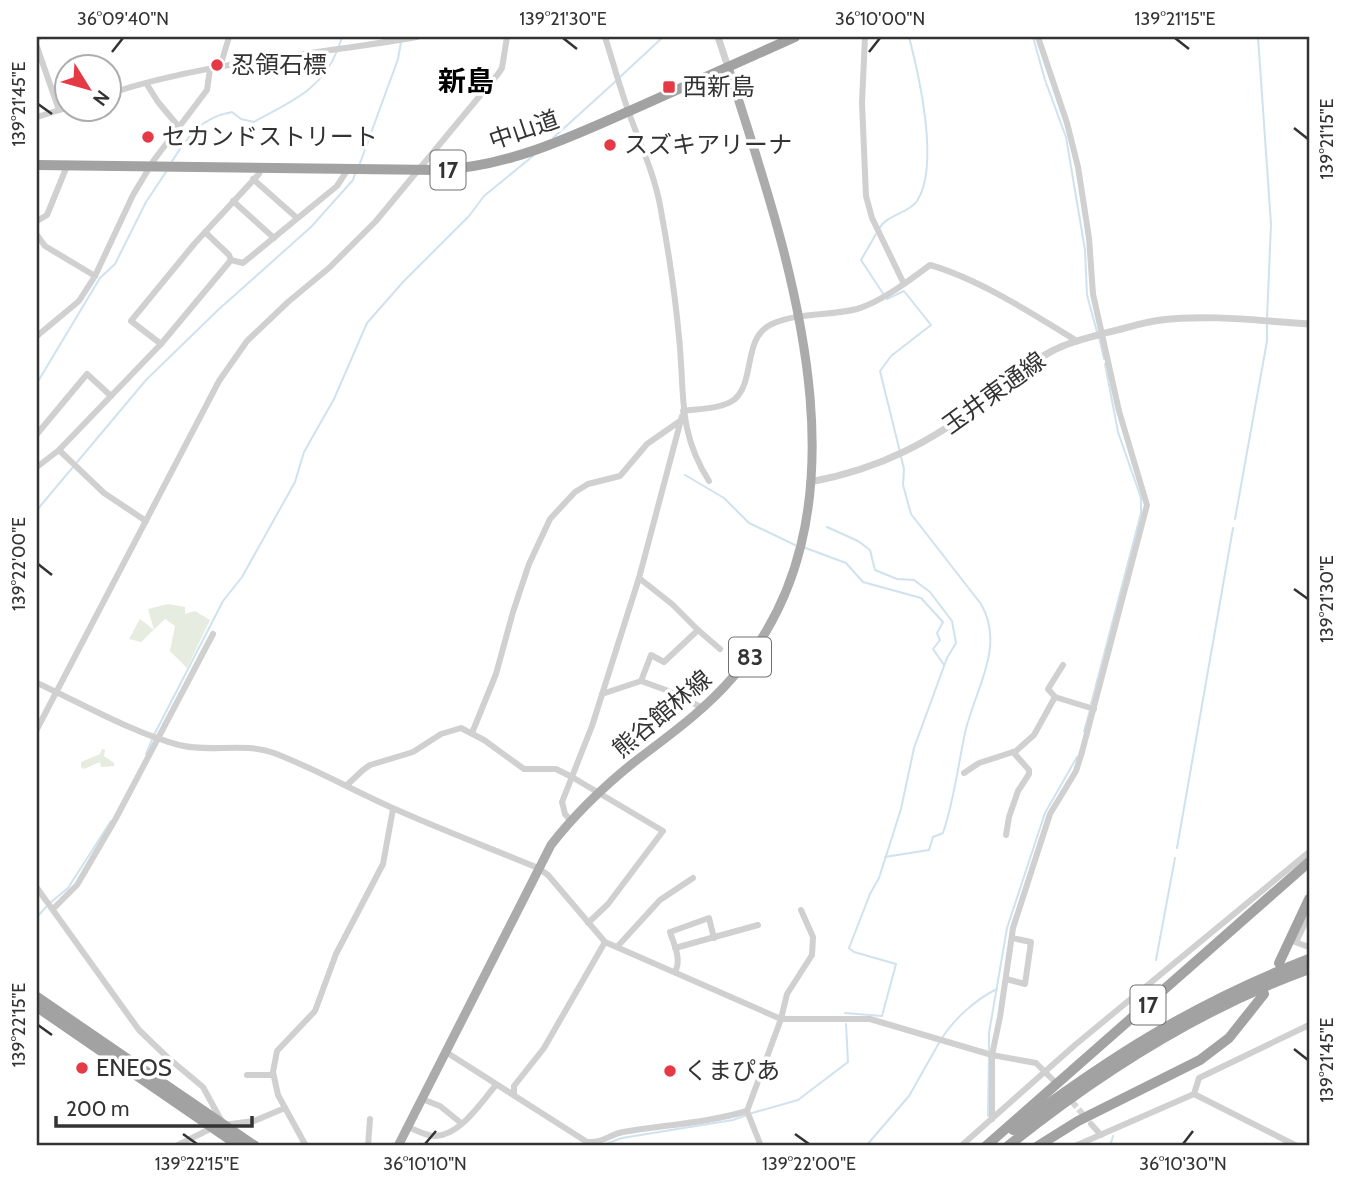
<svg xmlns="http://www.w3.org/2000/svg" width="1346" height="1183" font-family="Cabin,'Noto Sans JP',sans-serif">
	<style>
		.green { fill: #e6ecdf }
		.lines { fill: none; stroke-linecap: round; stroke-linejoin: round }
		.stream { stroke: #cfe2ee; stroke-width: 2 }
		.minor-tunnel { stroke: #d6d6d6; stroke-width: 6; stroke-dasharray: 6 3; stroke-linecap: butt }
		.minor { stroke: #d0d0d0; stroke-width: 6 }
		.tertiary { stroke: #d0d0d0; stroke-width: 7 }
		.primary { stroke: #ababab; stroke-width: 9 }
		.trunk { stroke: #a2a2a2; stroke-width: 10 }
		.ticks { fill: none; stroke: #333; stroke-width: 2.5 }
		.poi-dot { fill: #e63946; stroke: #fff; stroke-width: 2.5 }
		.labels { text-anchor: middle; stroke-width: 7; stroke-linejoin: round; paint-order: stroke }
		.shield { fill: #fff; stroke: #707070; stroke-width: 2 }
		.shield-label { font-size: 23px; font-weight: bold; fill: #333 }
		.poi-label { font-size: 24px; fill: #333; stroke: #fff; text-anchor: start }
		.street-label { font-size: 24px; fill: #333; stroke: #fff }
		.quarter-label { font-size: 28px; font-weight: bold; fill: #000; stroke: #fff }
		.neatline { fill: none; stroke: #333; stroke-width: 2.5 }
		.ticks-label { font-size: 18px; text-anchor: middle; fill: #333 }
	</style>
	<rect width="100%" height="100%" fill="#fff"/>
	<g class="green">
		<path d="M168,604L185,607V614L195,611L210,620L187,668L170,651L175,626L165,619L141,642L129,639L140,619L154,630L148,609Z"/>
		<path d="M102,749L105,750L104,756L114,763V766L101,767L100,762L84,769L81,767V762L100,754Z"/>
	</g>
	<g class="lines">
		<g class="stream">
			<path d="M1033,37L1045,80L1066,137L1085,250L1087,295L1097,332"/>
			<path d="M1258,37L1271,224L1267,319"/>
			<path d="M339,46L342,37"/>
			<path d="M620,77L663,37"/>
			<path d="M553,138L616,81"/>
			<path d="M172,161C189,135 200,118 232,112L241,119L254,122C289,102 321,91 337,51"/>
			<path d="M359,166L398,59L401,42"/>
			<path d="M879,229C887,214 908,214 917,201C940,166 919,75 909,37"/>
			<path d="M876,234L861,260L884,295"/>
			<path d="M887,299L904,291L931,325L891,356L880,371L900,452"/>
			<path d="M1099,337L1104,359"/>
			<path d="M37,383L100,278L115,264L146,202L166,172"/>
			<path d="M685,475L724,498L749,523L795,545"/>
			<path d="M37,510L146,380L218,310L311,227L353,180L355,174"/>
			<path d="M1235,519L1267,341V324"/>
			<path d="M827,527L858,541L870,550L875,570L897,579L914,580L930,592L952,621L956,643L947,658L914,748L901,809L879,878L870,894L849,948L854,952L896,964L882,1016L845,1013"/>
			<path d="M803,547L846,563L863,582L921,598L943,622L937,633L940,640L933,649L944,665"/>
			<path d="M1091,704L1141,513V498L1118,432L1105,364"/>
			<path d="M1084,731L1090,710"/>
			<path d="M154,735L223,601L242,577L295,482L304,452L334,399L367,323L403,282L469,216L484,196L533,156"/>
			<path d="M146,754L152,740"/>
			<path d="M1177,848L1233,528"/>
			<path d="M885,857L929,850L933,837L943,833C954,801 958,766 965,733C974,691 1006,647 981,604L911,514L903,485L904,469L901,457"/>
			<path d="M50,903L68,888L111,821"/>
			<path d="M37,917L46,907"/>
			<path d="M1156,960L1175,858"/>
			<path d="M942,1038C954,1019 976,999 997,989"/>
			<path d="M989,1050V1033L1007,928L1045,813L1077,757"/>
			<path d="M752,1113L798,1100L848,1062L846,1024"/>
			<path d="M988,1116L989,1056"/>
			<path d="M1113,1136L1111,1143L1116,1146"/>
			<path d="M585,1146H597"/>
			<path d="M600,1146L622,1138L733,1120L747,1115"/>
			<path d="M866,1146L909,1096L939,1043"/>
		</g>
		<path class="minor-tunnel" d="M1055,1082L1087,1119"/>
		<g class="minor">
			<path d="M605,37C613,62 620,88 629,113C640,144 654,173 660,205C668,248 675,293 679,337C685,393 677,431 709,481"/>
			<path d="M865,37L862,103L866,196L872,218L904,284"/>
			<path d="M37,38L39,37"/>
			<path d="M37,47L59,110"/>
			<path d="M220,67L229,37"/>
			<path d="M146,83L158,102L179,127"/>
			<path d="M108,94C208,61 314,55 417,37"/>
			<path d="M37,117L66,108"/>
			<path d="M253,179L297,218"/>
			<path d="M233,201L274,238"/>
			<path d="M37,221L47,215L67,166"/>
			<path d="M205,232L229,255L231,260L243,263L337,186L348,169"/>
			<path d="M37,235L45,246L95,276"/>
			<path d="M37,336L79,301L95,276L133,195L154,160L207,90L210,69"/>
			<path d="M161,344L131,321L195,243L259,174L261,167"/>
			<path d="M683,411C697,409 723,409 735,399C756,379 742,338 772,324C798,312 830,316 857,309C881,302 910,280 930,265C979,279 1033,314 1077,341"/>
			<path d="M37,434L87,374L111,396"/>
			<path d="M59,450L104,493L146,521"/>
			<path d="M37,467L59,450L161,344L231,260"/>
			<path d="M698,630L720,649"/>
			<path d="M1063,665L1048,689L1055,697L1094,709"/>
			<path d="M641,681L666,690L703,708"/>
			<path d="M37,683C81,703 133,733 179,745C210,753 243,742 274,753C316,769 354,791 395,809C442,830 490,848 538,868L548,875L605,942L781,1019H870L992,1055L1036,1063L1054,1081"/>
			<path d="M602,694L641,681L651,655L664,662L698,630L672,604L639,578"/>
			<path d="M37,729L219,381L247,341L288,302L329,268L376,221L498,74L502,68L507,37"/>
			<path d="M472,733L496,674L513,612L529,564L550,519L575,492L588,484L620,476L647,444L680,421"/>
			<path d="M964,773L979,763L1016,751L1034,735L1055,697"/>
			<path d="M347,785L363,770L370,765L413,752L441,734L461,728L484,740L524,769H556L572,777L663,831L608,904L588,923"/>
			<path d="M570,820L565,814L562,802L592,726L639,578L682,416"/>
			<path d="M1006,835L1009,817L1018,791L1029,774V770L1013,752"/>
			<path d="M37,888L139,1030L167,1057L203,1087L222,1122"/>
			<path d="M53,909L77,885L115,820L213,634"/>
			<path d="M1295,942L1306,946L1309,945"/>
			<path d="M1296,942L1309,915"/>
			<path d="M617,947L660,900L693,878"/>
			<path d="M675,948L758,925"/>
			<path d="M675,972C682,959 674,945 670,932L709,918L714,938"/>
			<path d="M1006,979L1025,984L1031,942L1012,938"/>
			<path d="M446,1052L587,1142C604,1143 608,1135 623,1132C664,1125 706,1123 747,1111"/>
			<path d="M247,1075H273"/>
			<path d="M1194,1094L1297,1146"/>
			<path d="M514,1095V1086L544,1048L605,942"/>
			<path d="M422,1099L440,1106L461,1123"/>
			<path d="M992,1119V1055L1000,1017L1013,928L1050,814L1076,771L1082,752L1147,505L1119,411L1093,294L1089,238L1078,167L1067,123L1038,37"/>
			<path d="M1091,1124L1101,1135"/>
			<path d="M223,1125L254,1121L285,1108"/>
			<path d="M408,1127C416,1130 426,1136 435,1136C461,1135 481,1102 496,1085"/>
			<path d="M176,1146L212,1128"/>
			<path d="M306,1146L278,1095L273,1072L277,1051L315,1011L336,954L383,864L393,809"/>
			<path d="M368,1146L370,1119"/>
			<path d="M761,1146L747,1111L781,1019L787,994L812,955L813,937L801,910"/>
			<path d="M961,1146L1075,1045L1309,852"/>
			<path d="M1075,1146L1194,1094L1199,1078L1309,1025"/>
		</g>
		<g class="tertiary">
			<path d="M718,37L728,67"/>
			<path d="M810,482C881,469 933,441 990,397C1011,381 1030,362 1054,350C1071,341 1091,337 1109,332C1126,328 1144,322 1161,320C1210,314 1260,321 1309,324"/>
		</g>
		<path class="primary" d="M398,1146L551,845C575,814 602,788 633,763C668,736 704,711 733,677C881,508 787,253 728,67"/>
		<g class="trunk">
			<path d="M37,165L437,170C509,167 570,137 634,109C688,85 742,61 795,37"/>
			<path d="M1279,963L1309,899"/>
			<path d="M37,997L255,1146"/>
			<path d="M37,1007L239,1146"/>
			<path d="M1013,1130C1110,1057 1195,1003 1309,959"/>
			<path d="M986,1146L1309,862"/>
			<path d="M1008,1146C1099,1073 1199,1009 1309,969"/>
			<path d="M1038,1146L1078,1121L1200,1060L1229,1038L1264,994"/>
		</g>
	</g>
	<path class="ticks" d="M563,38L577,49M1175,38L1189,49M112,52L123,38M869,52L880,38M38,104L52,114M1294,128L1308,139M38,564L52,575M1294,589L1308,599M38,1025L52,1035M1294,1049L1308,1060M183,1134L197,1144M795,1134L809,1144M425,1144L436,1131M1183,1144L1193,1131"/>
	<g class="poi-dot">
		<circle cx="217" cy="65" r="7"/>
		<rect x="662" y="80" width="14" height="14" rx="3.5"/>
		<circle cx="148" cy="137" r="7"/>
		<circle cx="610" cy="145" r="7"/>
		<circle cx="82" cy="1068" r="7"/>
		<circle cx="670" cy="1071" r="7"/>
	</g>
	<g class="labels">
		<g class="shield">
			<rect x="430.5" y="150.5" width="35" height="39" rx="5"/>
			<rect x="729" y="637.5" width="42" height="39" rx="5"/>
			<rect x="1130.5" y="985.5" width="35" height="39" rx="5"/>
		</g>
		<g class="shield-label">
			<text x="448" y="178">17</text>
			<text x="750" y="665">83</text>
			<text x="1148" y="1013">17</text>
		</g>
		<g class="poi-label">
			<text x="231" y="73">忍領石標</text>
			<text x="683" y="95">西新島</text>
			<text x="162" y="145">セカンドストリート</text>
			<text x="624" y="153">スズキアリーナ</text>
			<text x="96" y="1076">ENEOS</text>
			<text x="684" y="1079">くまぴあ</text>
		</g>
		<g class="street-label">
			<text transform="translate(524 130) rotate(-19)" y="8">中山道</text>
			<text transform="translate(994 393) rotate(-36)" y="8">玉井東通線</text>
			<text transform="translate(662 714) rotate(-40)" y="8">熊谷館林線</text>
		</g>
		<g class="quarter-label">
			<text x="466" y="91">新島</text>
		</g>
	</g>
	<rect width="1346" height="1183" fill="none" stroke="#ffffff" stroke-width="77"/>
	<g transform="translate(88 88) rotate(127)"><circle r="33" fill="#ffffff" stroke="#adadad" stroke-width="2"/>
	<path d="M0-5L12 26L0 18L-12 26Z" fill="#e63946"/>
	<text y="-10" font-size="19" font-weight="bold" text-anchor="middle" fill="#333333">N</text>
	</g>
	<path d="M56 1116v10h196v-10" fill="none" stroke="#333333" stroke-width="3.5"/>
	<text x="66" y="1116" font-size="21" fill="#333333" stroke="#ffffff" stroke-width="5" paint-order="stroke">200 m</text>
	<rect x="38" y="38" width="1270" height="1106" class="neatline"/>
	<g class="ticks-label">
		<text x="123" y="25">36°09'40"N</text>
		<text x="563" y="25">139°21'30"E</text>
		<text x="880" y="25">36°10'00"N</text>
		<text x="1175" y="25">139°21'15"E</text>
		<text transform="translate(19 104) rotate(-90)" y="6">139°21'45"E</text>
		<text transform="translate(1327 139) rotate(-90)" y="6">139°21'15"E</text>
		<text transform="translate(19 564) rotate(-90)" y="6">139°22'00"E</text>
		<text transform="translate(1327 599) rotate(-90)" y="6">139°21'30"E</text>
		<text transform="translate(19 1025) rotate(-90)" y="6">139°22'15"E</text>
		<text transform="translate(1327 1060) rotate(-90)" y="6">139°21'45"E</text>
		<text x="197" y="1170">139°22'15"E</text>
		<text x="425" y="1170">36°10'10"N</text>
		<text x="809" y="1170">139°22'00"E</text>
		<text x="1183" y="1170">36°10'30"N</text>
	</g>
</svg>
